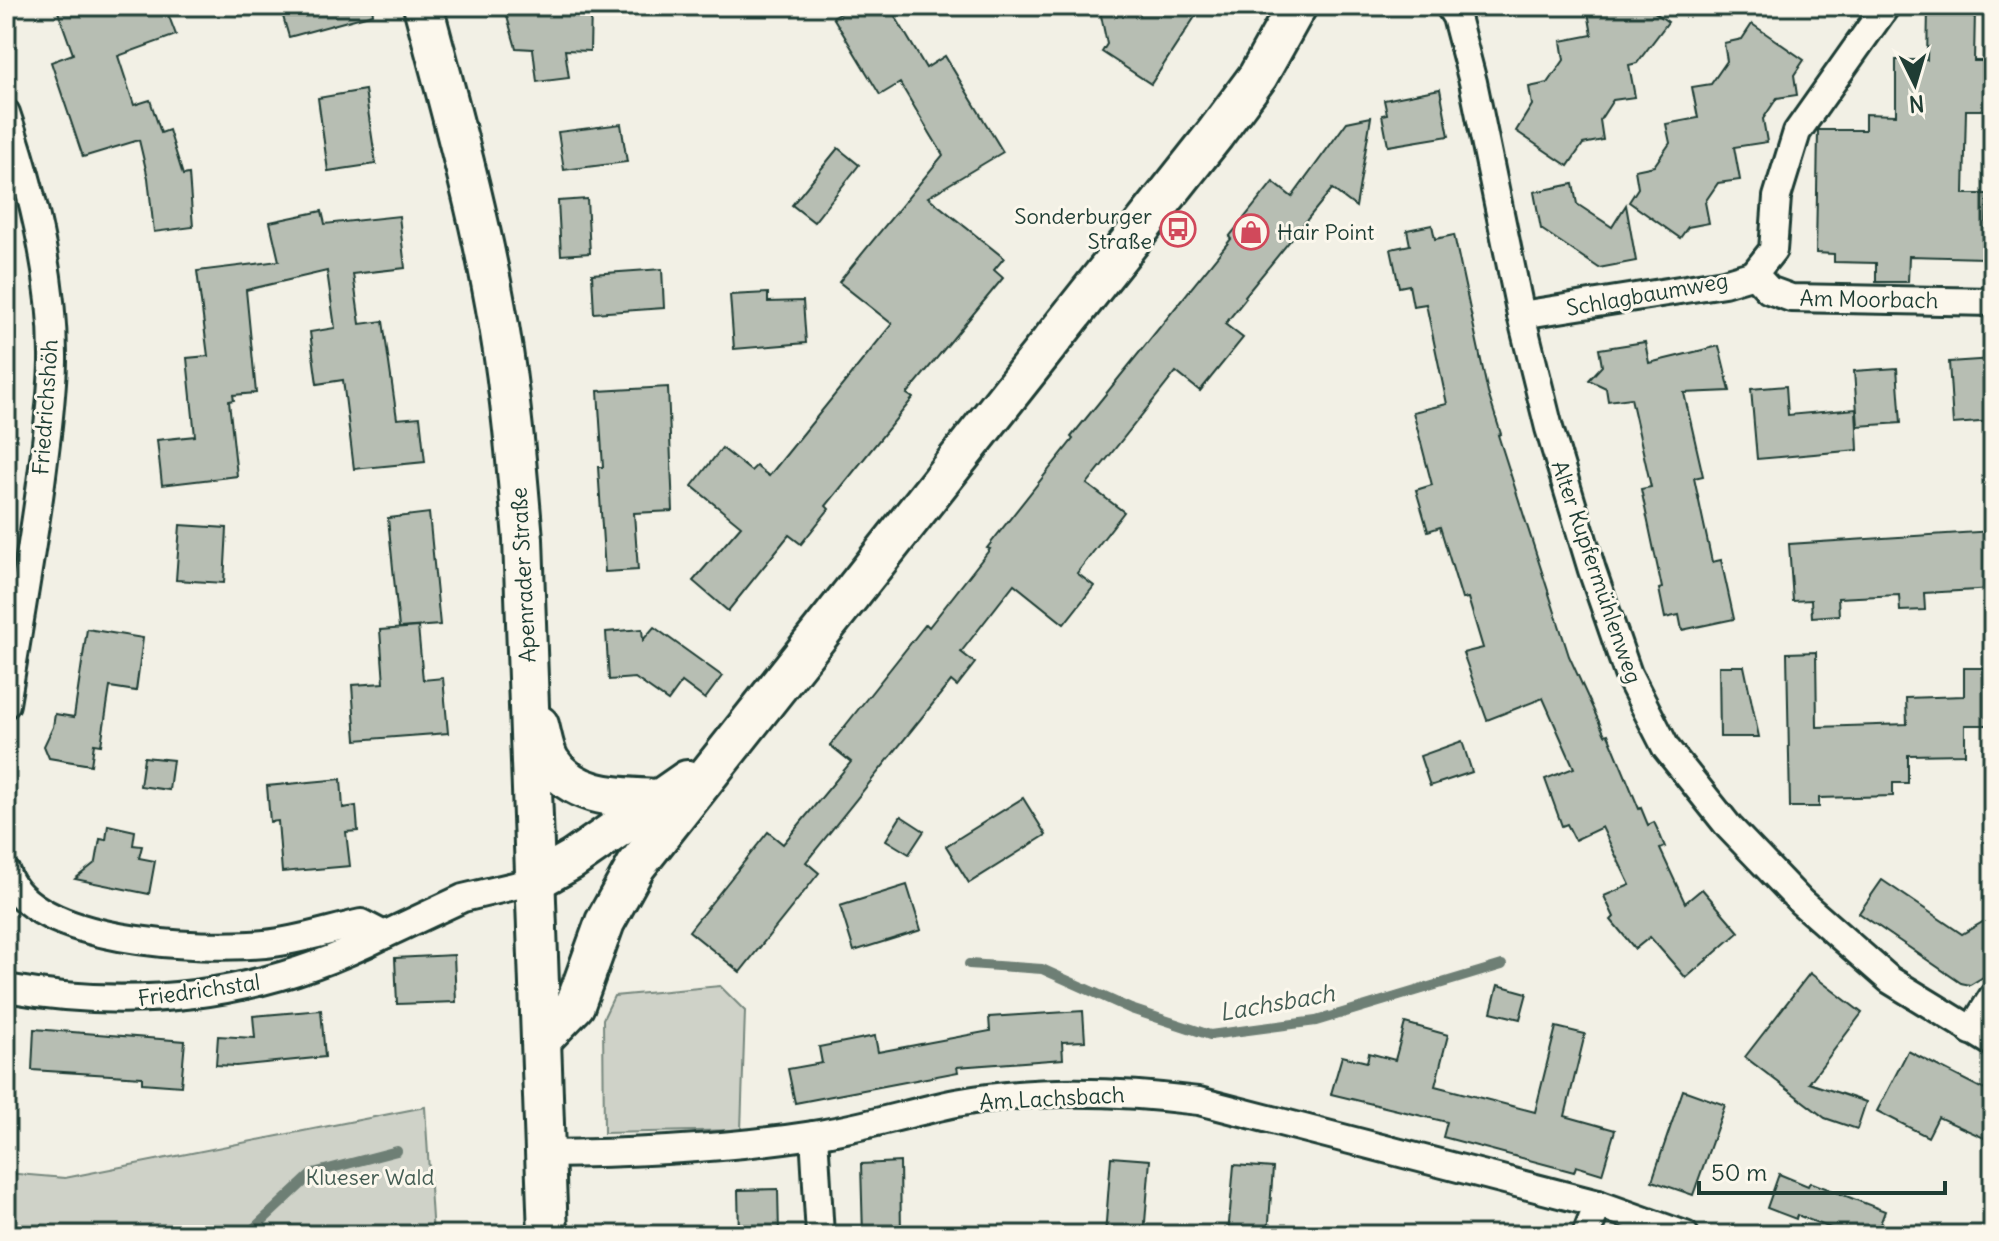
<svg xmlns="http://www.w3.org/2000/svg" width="1999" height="1241" font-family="Delius,sans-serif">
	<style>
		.green { fill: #cfd2c8; stroke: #77887e; stroke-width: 2 }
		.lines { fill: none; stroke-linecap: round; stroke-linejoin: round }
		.stream { stroke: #6e7f75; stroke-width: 10 }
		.building { fill: #b7beb3; stroke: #1f3d34; stroke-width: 2 }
		.street-casing { stroke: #1f3d34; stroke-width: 32 }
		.secondary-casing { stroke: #1f3d34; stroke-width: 44 }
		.street { stroke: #fbf7ec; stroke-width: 26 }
		.secondary { stroke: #fbf7ec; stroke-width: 38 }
		.labels { text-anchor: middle; stroke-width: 6; stroke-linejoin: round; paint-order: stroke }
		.poi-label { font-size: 22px; fill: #1f3d34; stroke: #fbf7ec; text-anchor: end }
		.street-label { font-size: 22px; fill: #1f3d34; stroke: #fbf7ec }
		.park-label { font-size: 22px; fill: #425b52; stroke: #fbf7ec }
		.water-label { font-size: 24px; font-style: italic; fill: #465e55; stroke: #fbf7ec }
	</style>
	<rect width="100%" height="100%" fill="#f2f0e5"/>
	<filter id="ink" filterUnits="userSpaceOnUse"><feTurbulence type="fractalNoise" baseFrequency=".0125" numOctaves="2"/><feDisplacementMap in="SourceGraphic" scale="16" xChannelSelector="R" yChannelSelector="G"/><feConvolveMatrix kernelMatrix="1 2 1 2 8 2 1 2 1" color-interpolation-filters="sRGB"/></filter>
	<g filter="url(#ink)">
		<g class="green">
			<path d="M720,986L745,1011L741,1130L604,1133L603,1019L614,996Z"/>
			<path d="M425,1107L433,1235H6V1173L65,1178Z"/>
		</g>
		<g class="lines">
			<g class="stream">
				<path d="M969,964L1042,969L1131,1009L1210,1035L1316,1021L1502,965"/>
				<path d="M41,1235H45"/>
				<path d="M239,1235L250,1232L313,1173L397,1151"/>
			</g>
		</g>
		<g class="building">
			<path d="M56,6H165L176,35L118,56L134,105L150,100L161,133L169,130L183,175L189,174L193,227L154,232L148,178L139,140L83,157L51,62L73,54Z"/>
			<path d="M280,6H372L373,14L289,37Z"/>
			<path d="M504,6L591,8L590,51L565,50L569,78L537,82L533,49L516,48Z"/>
			<path d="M852,6H889L926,68L945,56L1003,152L928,197L1004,258L994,270L1003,278L907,394L913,398L826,506L829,509L801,544L789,535L728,611L693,581L741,526L692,486L722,448L751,471L756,466L769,476L892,324L839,282L943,155L900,83L880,95L833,17Z"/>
			<path d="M1099,6H1202L1151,84L1102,52L1107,44Z"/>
			<path d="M1587,6H1646L1668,22L1637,63L1629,65L1635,97L1613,100L1600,120L1603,140L1583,144L1568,166L1516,131L1532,105L1529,87L1548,83L1564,60L1561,41L1592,35Z"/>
			<path d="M1928,9L1975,10L1974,61H1993V110H1966L1964,194H1987L1985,258L1909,256L1908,282H1876V263L1834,262V254L1816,253L1818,130H1865V114L1896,115V60H1927Z"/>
			<path d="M1752,24L1804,60L1794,75L1797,95L1777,98L1763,119L1767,142L1734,147L1740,180L1718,183L1705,202L1709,223L1688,227L1680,238L1629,202L1638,188L1635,170L1654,166L1670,143L1666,124L1698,118L1692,87L1711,84L1727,61L1724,43L1742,39Z"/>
			<path d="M1440,89L1449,136L1388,146L1382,115L1387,114L1384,100Z"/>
			<path d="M365,90L376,164L328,171L318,98Z"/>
			<path d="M1371,117L1356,207L1332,189L1245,296L1246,298L1225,324L1243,338L1200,391L1176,372L1087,484L1124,512L1077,573L1094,586L1064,624L1014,584L961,652L975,663L957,686L951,681L806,862L819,873L740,972L689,931L768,832L783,844L851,762L830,745L926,624L929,627L990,549L987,548L1073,439L1071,437L1231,239L1229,237L1273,182L1292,197L1347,122Z"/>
			<path d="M621,124L627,162L564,170L558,132Z"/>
			<path d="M838,148L859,165L814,222L792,205Z"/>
			<path d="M1573,184L1577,204L1612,227L1626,205L1636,261L1599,268L1541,229L1534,192Z"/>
			<path d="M587,199L590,253L561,255L558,201Z"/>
			<path d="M322,211L325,224L399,216L405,268L353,274L360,324L383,321L397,419L420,417L425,462L354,469L343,380L317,384L310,332L335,328L327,271L246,290L256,393L233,395L234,400L229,401L237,476L162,485L157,440L195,436L187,358L208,356L197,271L279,261L270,222Z"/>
			<path d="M1432,225L1435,239L1454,235L1488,393L1501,434L1498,435L1569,656L1605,735L1608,734L1639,809L1641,808L1648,825L1654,822L1660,835L1665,847L1660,849L1685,903L1702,889L1739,932L1686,978L1650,937L1635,949L1611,920L1614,917L1604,896L1630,885L1602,827L1575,840L1567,824L1562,826L1545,779L1574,768L1543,698L1487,720L1463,653L1483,648L1468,598L1462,599L1440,527L1428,531L1416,490L1432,485L1413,412L1447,404L1426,304L1413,306L1409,285L1399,287L1391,249L1410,245L1407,230Z"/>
			<path d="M662,269L664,308L594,313L592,274Z"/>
			<path d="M768,293V302L803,301L806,343L734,349L730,295Z"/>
			<path d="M1645,342L1649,363L1719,346L1730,391L1684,393L1703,476L1694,478L1712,562L1721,560L1734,619L1682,630L1679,615L1665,618L1659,589L1662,588L1641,489L1651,487L1631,398L1608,401L1606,388L1589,380L1602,366L1599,349Z"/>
			<path d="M1993,359V421L1953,424L1949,362Z"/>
			<path d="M1897,368L1901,423L1858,426L1854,371Z"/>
			<path d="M1786,386L1788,415L1856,409L1858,450L1757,459L1751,389Z"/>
			<path d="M668,387L673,511L634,513L638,570L605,572L598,467H603L598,391Z"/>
			<path d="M429,513L440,625L399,628L388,518Z"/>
			<path d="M180,525L227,528L224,583L176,580Z"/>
			<path d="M1993,531V589L1924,593L1925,610L1900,611L1899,595L1838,598L1839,615L1812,617L1811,600L1793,601L1789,544Z"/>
			<path d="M418,627L423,680L443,678L448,733L356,740L352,685L384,683L380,630Z"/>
			<path d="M654,627L722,676L705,699L682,682L668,701L635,678L609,680L606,632L642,629L643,640Z"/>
			<path d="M87,629L143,638L136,691L110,687L101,745L94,744L91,765L49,758L44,746L53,727L55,714L74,717Z"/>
			<path d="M1816,652L1817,727L1907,724L1906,698L1964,696V668H1993V725H1965V754L1908,755V783H1893V796L1819,798V807H1790L1787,653Z"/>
			<path d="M1719,666H1744L1759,737H1720Z"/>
			<path d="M1462,741L1472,772L1430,786L1420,756Z"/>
			<path d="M144,757L173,760L169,790L140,786Z"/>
			<path d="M341,779L343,808L356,806L358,831L346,832L350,866L282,872L278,821L270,822L267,786Z"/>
			<path d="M1023,798L1046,835L969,883L946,846Z"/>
			<path d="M901,816L924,831L909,854L886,840Z"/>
			<path d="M108,825L135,831L133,845L142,846L139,858L155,861L149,894L75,879L96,862L100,839L106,840Z"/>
			<path d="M1882,880L1962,934L1993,916V971L1970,985L1961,983L1859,913Z"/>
			<path d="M907,885L921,930L854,951L840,906Z"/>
			<path d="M454,955L456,1002L397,1004L395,958Z"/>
			<path d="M1810,973L1862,1013L1809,1083L1866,1102L1857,1129L1825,1118L1745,1057Z"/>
			<path d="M1498,985L1527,993L1520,1019L1491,1012Z"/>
			<path d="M321,1010L325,1057L236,1066L216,1065L218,1036L255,1038L253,1016Z"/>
			<path d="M1083,1011L1085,1041L1062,1042L1063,1059L957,1067L958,1072L795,1103L788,1069L822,1063L819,1047L875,1036L878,1052L990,1031L989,1017Z"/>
			<path d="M1405,1023L1448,1035L1435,1086L1535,1112L1556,1027L1585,1034L1565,1116L1615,1130L1602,1174L1576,1166L1574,1172L1443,1137L1447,1122L1331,1094L1342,1056L1367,1062L1369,1053L1395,1060Z"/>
			<path d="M34,1029L185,1041L181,1086L142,1083V1077L32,1070Z"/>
			<path d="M1908,1051L1993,1094V1142L1938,1117L1928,1137L1877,1111Z"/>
			<path d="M1683,1090L1725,1105L1693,1195L1652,1181Z"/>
			<path d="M1111,1157L1150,1160L1144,1235H1105Z"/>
			<path d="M900,1162L901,1235H863L861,1164Z"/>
			<path d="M1234,1165L1273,1168L1268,1235H1228Z"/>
			<path d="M1779,1174L1808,1186L1810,1182L1885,1211L1876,1235H1849L1797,1215L1796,1219L1767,1208Z"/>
			<path d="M778,1189L779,1235H739L738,1190Z"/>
		</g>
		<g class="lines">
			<defs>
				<g id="street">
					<path d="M1449,6L1456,17L1473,82L1521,315L1549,428L1592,570L1628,674L1666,748L1729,827L1801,902L1890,980L1993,1043"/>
					<path d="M6,113C33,192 54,278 53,362C52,402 46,443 41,483C31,557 18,631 6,704"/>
					<path d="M1754,274L1769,290L1791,298L1993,302"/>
					<path d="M1521,315L1724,283L1754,274L1773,250L1777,197L1797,132L1886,6"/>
					<path d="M6,872C30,944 201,950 265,944C297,941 330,930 361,923L384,935L463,898L535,881"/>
					<path d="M6,988C138,1012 264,996 384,935"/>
					<path d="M1971,1031L1993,996"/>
					<path d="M814,1135L820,1235"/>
					<path d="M545,1154C635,1153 724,1149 813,1135C861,1128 908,1113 956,1103C1036,1088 1120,1091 1199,1101L1598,1204L1685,1235"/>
					<path d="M1586,1235L1598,1204"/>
				</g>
				<g id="secondary">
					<path d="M423,6C451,112 481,218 499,326C511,396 517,468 523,539L548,1235"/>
					<path d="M539,725C542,736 544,751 550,761C575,800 622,797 663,799"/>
					<path d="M535,881L572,860L687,780"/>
					<path d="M541,1040L575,1005L605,922L636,866L1215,134L1258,76L1297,6"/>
				</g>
			</defs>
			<use href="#street" class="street-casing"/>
			<use href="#secondary" class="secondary-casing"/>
			<use href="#street" class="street"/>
			<use href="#secondary" class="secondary"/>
		</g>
	</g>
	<defs>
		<symbol id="bus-ring" viewBox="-11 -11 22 22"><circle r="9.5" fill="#fbf7ec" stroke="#d1495b" stroke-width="1.5"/><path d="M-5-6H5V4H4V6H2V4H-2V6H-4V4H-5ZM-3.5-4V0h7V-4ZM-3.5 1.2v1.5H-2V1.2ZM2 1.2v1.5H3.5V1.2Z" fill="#d1495b"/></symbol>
		<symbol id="shop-ring" viewBox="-11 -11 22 22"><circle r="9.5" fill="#fbf7ec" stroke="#d1495b" stroke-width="1.5"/><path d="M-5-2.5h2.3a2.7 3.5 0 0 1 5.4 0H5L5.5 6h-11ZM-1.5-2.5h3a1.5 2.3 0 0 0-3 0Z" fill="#d1495b"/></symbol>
	</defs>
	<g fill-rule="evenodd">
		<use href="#bus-ring" x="1158" y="209" width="40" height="40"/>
		<use href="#shop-ring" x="1231" y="212" width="40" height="40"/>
	</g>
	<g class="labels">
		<g class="poi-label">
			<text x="1152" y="224">Sonderburger<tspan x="1152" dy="25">Straße</tspan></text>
			<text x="1277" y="240" text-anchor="start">Hair Point</text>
		</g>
		<g class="street-label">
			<text transform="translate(1647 294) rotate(-10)" y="8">Schlagbaumweg</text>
			<text transform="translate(1869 299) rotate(1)" y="8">Am Moorbach</text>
			<text transform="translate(45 407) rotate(-86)" y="8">Friedrichshöh</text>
			<text transform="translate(1597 572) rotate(71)" y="8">Alter Kupfermühlenweg</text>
			<text transform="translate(523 575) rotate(-93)" y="8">Apenrader Straße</text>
			<text transform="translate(199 990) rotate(-8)" y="8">Friedrichstal</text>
			<text transform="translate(1052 1098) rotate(-3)" y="8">Am Lachsbach</text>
		</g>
		<g class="park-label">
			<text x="370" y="1185">Klueser Wald</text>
		</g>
		<g class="water-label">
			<text transform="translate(1277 1003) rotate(-10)" y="8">Lachsbach</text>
		</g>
	</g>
	<rect width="1999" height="1241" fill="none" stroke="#fbf7ec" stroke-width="32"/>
	<rect x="16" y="16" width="1967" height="1209" fill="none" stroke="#1f3d34" stroke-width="3" filter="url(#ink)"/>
	<g transform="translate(1915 84) rotate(175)" stroke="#fbf7ec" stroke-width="6" paint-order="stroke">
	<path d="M0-6L14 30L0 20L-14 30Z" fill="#1f3d34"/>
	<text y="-12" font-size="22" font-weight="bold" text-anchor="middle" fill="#1f3d34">N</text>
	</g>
	<path d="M1699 1181v12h246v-12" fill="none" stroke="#1f3d34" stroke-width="4"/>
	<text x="1711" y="1181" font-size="24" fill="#1f3d34" stroke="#fbf7ec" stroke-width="6" paint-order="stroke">50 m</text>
</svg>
